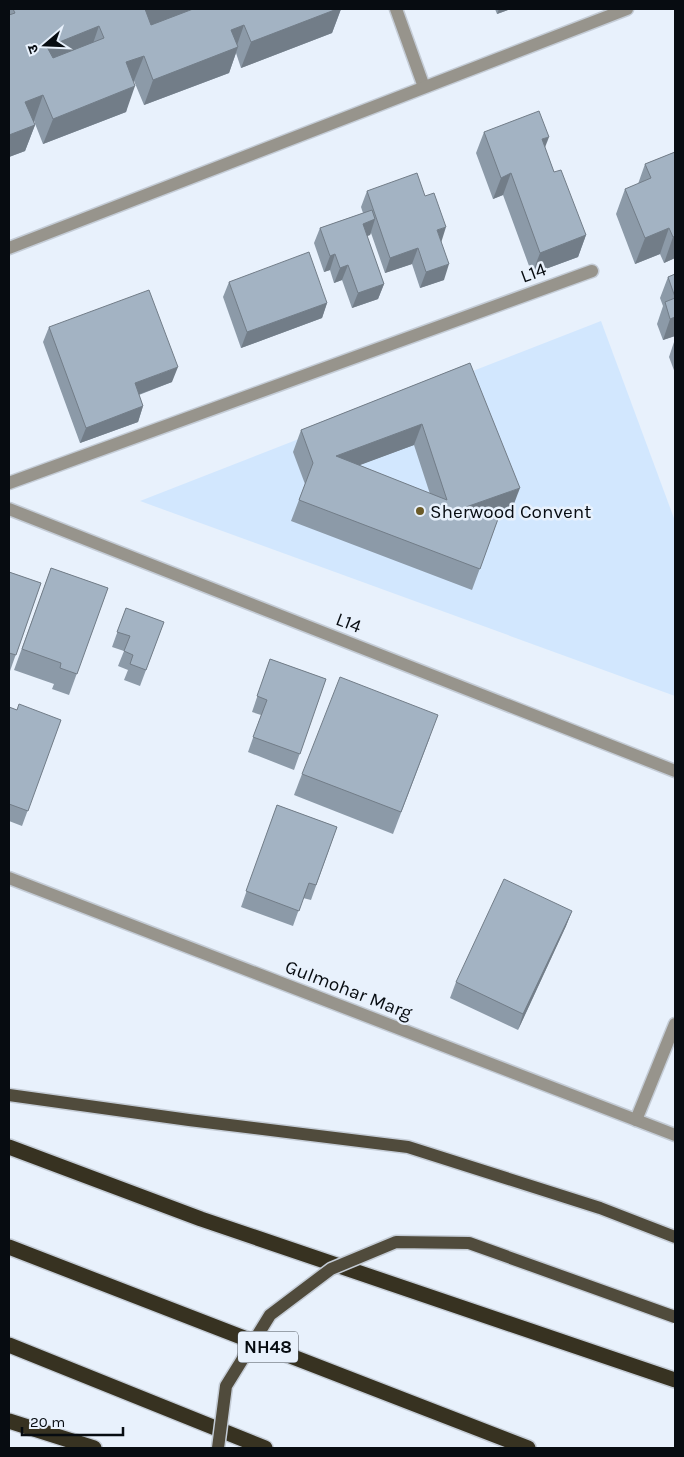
<svg xmlns="http://www.w3.org/2000/svg" width="684" height="1457" font-family="Karla,'Noto Sans Devanagari',sans-serif">
	<style>
		.built { fill: #d2e7fe }
		.lines { fill: none; stroke-linecap: round; stroke-linejoin: round }
		.minor-casing { stroke: #c4ccd6; stroke-width: 15 }
		.major-casing { stroke: #c4ccd6; stroke-width: 15 }
		.highway-casing { stroke: #c4ccd6; stroke-width: 18 }
		.minor { stroke: #97948c; stroke-width: 12 }
		.major { stroke: #504b3c; stroke-width: 12 }
		.highway { stroke: #373221; stroke-width: 15 }
		.major-bridge-casing { stroke: #c4ccd6; stroke-width: 15; stroke-linecap: butt }
		.major-bridge { stroke: #504b3c; stroke-width: 12 }
		.wall { fill: #8c9aa8; fill-rule: evenodd }
		.shaded-wall { fill: #727d88 }
		.building { fill: #a3b3c3; stroke: #727d88; fill-rule: evenodd }
		.poi-dot { fill: #6b5b28; stroke: #e8f1fc; stroke-width: 2 }
		.labels { text-anchor: middle; stroke-width: 5; stroke-linejoin: round; paint-order: stroke }
		.shield { fill: #e8f1fc; stroke: #4a5158; stroke-width: 1 }
		.shield-label { font-size: 18px; font-weight: bold; fill: #070c11 }
		.street-label { font-size: 19px; fill: #070c11; stroke: #e8f1fc }
		.poi-label { font-size: 19px; fill: #070c11; stroke: #e8f1fc; text-anchor: start }
	</style>
	<rect width="100%" height="100%" fill="#e8f1fc"/>
	<path class="built" d="M601,321L675,521V696L140,501Z"/>
	<g class="lines">
		<defs>
			<g id="minor">
				<path d="M396,9L424,87"/>
				<path d="M9,248L627,9"/>
				<path d="M9,483L592,271"/>
				<path d="M9,509L675,771"/>
				<path d="M9,878L675,1135"/>
				<path d="M636,1120L675,1024"/>
			</g>
			<path id="major" d="M9,1095L189,1120L408,1147L600,1208L675,1237"/>
			<g id="highway">
				<path d="M9,1147L201,1219L675,1380"/>
				<path d="M9,1247L528,1448"/>
				<path d="M9,1345L265,1448"/>
				<path d="M9,1421L94,1448"/>
			</g>
		</defs>
		<use href="#minor" class="minor-casing"/>
		<use href="#major" class="major-casing"/>
		<use href="#highway" class="highway-casing"/>
		<use href="#minor" class="minor"/>
		<use href="#major" class="major"/>
		<use href="#highway" class="highway"/>
		<defs>
			<path id="major-bridge" d="M218,1448L226,1386L270,1315L331,1269L396,1242L469,1243L675,1317"/>
		</defs>
		<use href="#major-bridge" class="major-bridge-casing"/>
		<use href="#major-bridge" class="major-bridge"/>
	</g>
	<g class="wall">
		<path d="M9,9H341L332,33L241,68L236,53L229,73L144,105L134,81L133,82L126,112L43,144L34,121H33L35,125L25,151L9,157Z"/>
		<path d="M495,9H511L497,14Z"/>
		<path d="M484,132L545,148L554,172L586,235L578,257L532,274L503,195L493,199L476,153Z"/>
		<path d="M675,152V258L664,263L660,254L635,264L616,214L625,189L638,184L645,164Z"/>
		<path d="M367,191L441,241L444,280L420,288L412,264L385,273L371,233L370,235L367,236L384,284L378,299L352,308L342,280L334,283L330,270L324,272L314,243L320,228L363,213L361,207Z"/>
		<path d="M675,274V336L663,340L657,324L663,306L660,298L668,277Z"/>
		<path d="M229,282L327,303L322,318L241,348L223,297Z"/>
		<path d="M49,327L172,382L139,395L143,406L138,422L80,443L43,342Z"/>
		<path d="M675,339V373L669,357Z"/>
		<path d="M470,363L512,509L491,517L498,519L472,590L291,521L305,484L293,452L301,430ZM414,445L430,494L359,465Z"/>
		<path d="M51,568L108,588L69,695L52,689L54,684L14,670Z"/>
		<path d="M9,572L41,583L10,671L9,670Z"/>
		<path d="M126,608L164,622L140,686L124,680L128,670L118,666L124,651L112,647Z"/>
		<path d="M270,659L326,679L294,770L248,752L261,715L252,712Z"/>
		<path d="M9,707L17,710L61,720L22,826L9,821Z"/>
		<path d="M430,737L393,834L294,795L302,774Z"/>
		<path d="M277,805L337,827L311,900L303,898L293,926L241,907Z"/>
		<path d="M572,911L566,926L518,1030L450,998L456,982Z"/>
	</g>
	<g class="shaded-wall">
		<path d="M144,9H189L187,13L135,33Z"/>
		<path d="M337,9H341L332,33L241,68L251,42Z"/>
		<path d="M499,9H511L497,14Z"/>
		<path d="M244,25L236,48L238,47L229,73L144,105L153,80L231,30Z"/>
		<path d="M99,26L90,52L38,72L47,47Z"/>
		<path d="M144,56L134,81L116,88L126,62Z"/>
		<path d="M135,86L126,112L43,144L53,119Z"/>
		<path d="M43,95L34,121L16,128L25,102Z"/>
		<path d="M35,125L25,151L9,157V135Z"/>
		<path d="M549,137L541,158L542,139Z"/>
		<path d="M511,173L503,195L493,199L501,178Z"/>
		<path d="M375,219L370,235L358,239L363,224Z"/>
		<path d="M446,227L441,243L437,230Z"/>
		<path d="M669,228L660,254L635,264L645,238Z"/>
		<path d="M586,235L578,257L532,274L540,253Z"/>
		<path d="M675,236V258L664,263L673,237Z"/>
		<path d="M418,248L412,264L385,273L390,258Z"/>
		<path d="M335,254L330,270L324,272L330,256Z"/>
		<path d="M449,264L444,280L420,288L426,272Z"/>
		<path d="M348,265L342,280L334,283L340,268Z"/>
		<path d="M384,284L378,299L352,308L358,293Z"/>
		<path d="M327,303L322,318L241,348L247,332Z"/>
		<path d="M675,317V336L663,340L670,319Z"/>
		<path d="M178,367L172,382L129,398L135,383Z"/>
		<path d="M143,406L138,422L80,443L86,428Z"/>
		<path d="M422,424L414,445L328,477L336,456Z"/>
		<path d="M520,488L512,509L458,529L466,507Z"/>
		<path d="M572,911L566,926L518,1030L523,1014Z"/>
	</g>
	<g class="building">
		<path d="M13,9H145L151,25L193,9H337L251,42L244,25L231,30L238,47L153,80L144,56L126,62L135,86L53,119L43,95L25,102L35,125L9,135V15L15,13ZM99,26L104,38L53,58L47,47Z"/>
		<path d="M539,111L549,137L542,139L554,172L561,170L586,235L540,253L511,173L501,178L484,132Z"/>
		<path d="M675,152V236L673,237L669,228L645,238L625,189L651,178L645,164Z"/>
		<path d="M417,173L425,196L434,193L446,227L437,230L449,264L426,272L418,248L390,258L367,191Z"/>
		<path d="M372,210L375,219L363,224L384,284L358,293L348,265L340,268L335,254L330,256L320,228Z"/>
		<path d="M309,252L327,303L247,332L229,282Z"/>
		<path d="M675,274V297L668,277Z"/>
		<path d="M149,290L178,367L135,383L143,406L86,428L49,327Z"/>
		<path d="M675,298V317L670,319L665,302Z"/>
		<path d="M470,363L520,488L466,507L498,519L480,569L299,500L313,463L301,430ZM422,424L447,500L336,456Z"/>
		<path d="M51,568L108,588L77,674L60,668L61,663L22,649Z"/>
		<path d="M9,572L41,583L16,655L9,653Z"/>
		<path d="M126,608L164,622L146,670L130,664L133,655L124,651L130,636L117,632Z"/>
		<path d="M270,659L326,679L300,754L253,737L267,700L257,696Z"/>
		<path d="M340,677L438,715L401,812L302,774Z"/>
		<path d="M19,704L61,720L28,811L9,804V707L17,710Z"/>
		<path d="M277,805L337,827L316,885L309,883L299,911L246,891Z"/>
		<path d="M504,879L572,911L523,1014L456,982Z"/>
	</g>
	<circle class="poi-dot" cx="420" cy="511" r="5"/>
	<g class="labels">
		<rect class="shield" x="238" y="1331.5" width="60" height="31" rx="4"/>
		<g class="shield-label">
			<text x="268" y="1353">NH48</text>
		</g>
		<g class="street-label">
			<text transform="translate(533 272) rotate(-20)" y="7">L14</text>
			<text transform="translate(349 622) rotate(21)" y="7">L14</text>
			<text transform="translate(349 989) rotate(21)" y="7">Gulmohar Marg</text>
		</g>
		<g class="poi-label">
			<text x="430" y="518">Sherwood Convent</text>
		</g>
	</g>
	<rect width="684" height="1457" fill="none" stroke="#070c11" stroke-width="20"/>
	<g transform="translate(45 45) rotate(251)" stroke="#e8f1fc" stroke-width="4" paint-order="stroke">
	<path d="M0-4L9 19L0 12L-9 19Z" fill="#070c11"/>
	<text y="-8" font-size="14" font-weight="bold" text-anchor="middle" fill="#070c11">उ</text>
	</g>
	<path d="M22 1427v8h101v-8" fill="none" stroke="#070c11" stroke-width="2.5"/>
	<text x="30" y="1427" font-size="15" fill="#070c11" stroke="#e8f1fc" stroke-width="4" paint-order="stroke">20 m</text>
</svg>
